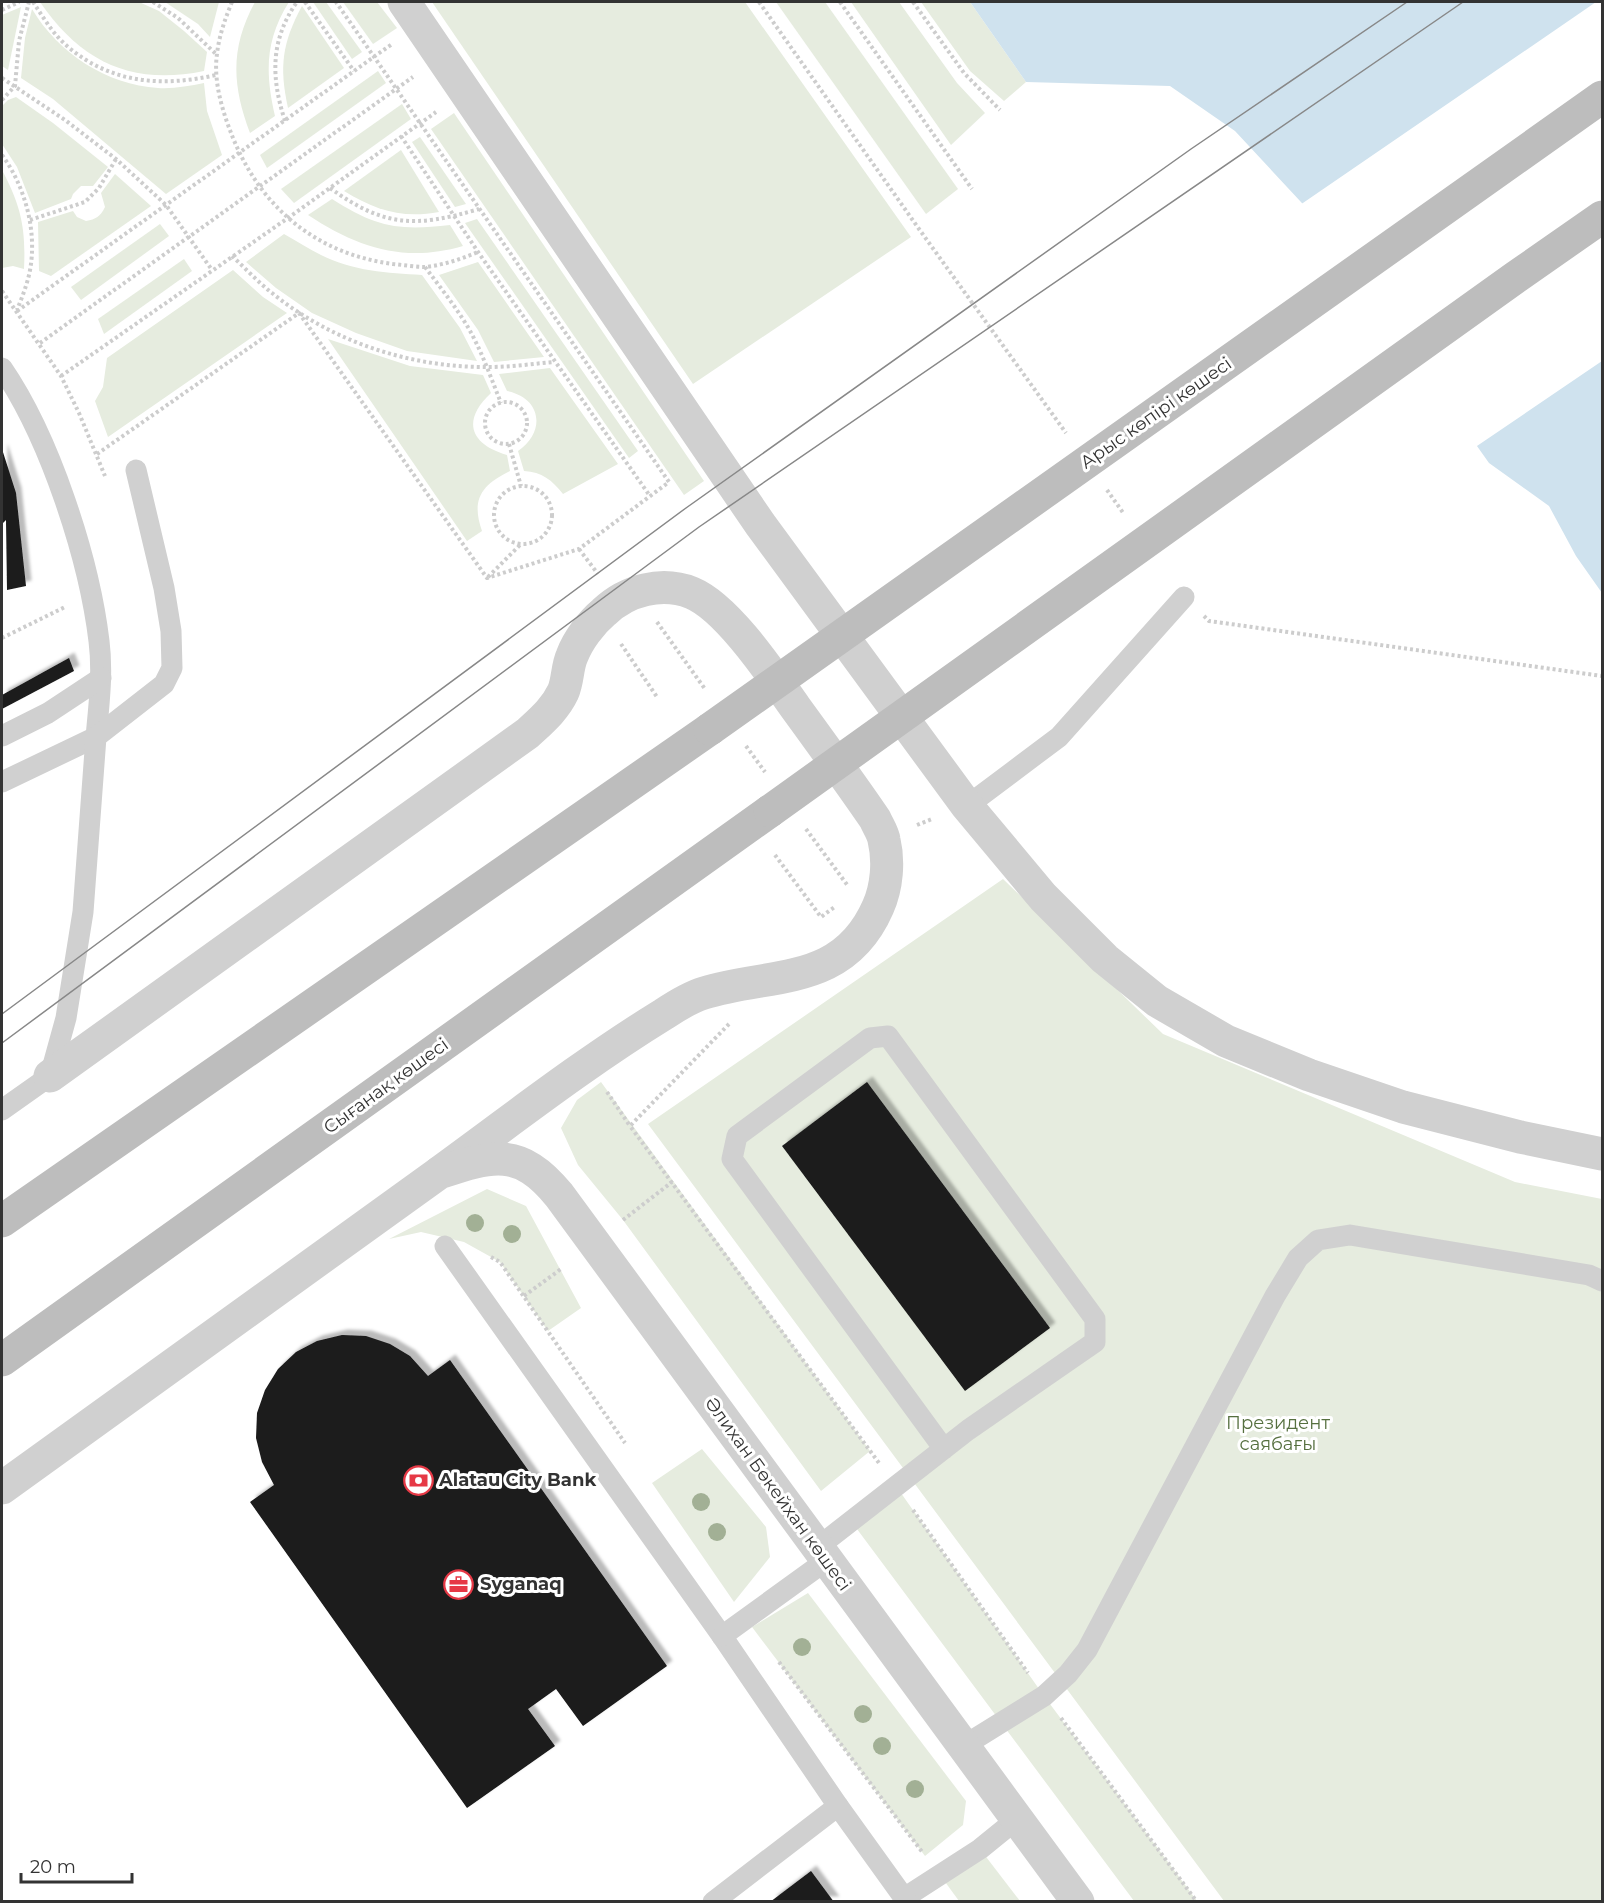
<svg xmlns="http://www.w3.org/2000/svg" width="1604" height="1903" font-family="Montserrat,sans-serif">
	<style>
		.green { fill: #e6ecdf }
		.water { fill: #cfe2ee }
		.pier { fill: #fff }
		.building { fill: #1a1a1a; filter: url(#shadow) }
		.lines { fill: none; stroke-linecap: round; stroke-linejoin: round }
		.path { stroke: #cdcdcd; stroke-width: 4; stroke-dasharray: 3 3; stroke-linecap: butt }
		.service { stroke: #d0d0d0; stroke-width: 21 }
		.minor { stroke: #d0d0d0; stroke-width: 33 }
		.tertiary { stroke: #d0d0d0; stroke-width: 33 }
		.secondary { stroke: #bdbdbd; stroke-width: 33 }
		.tram { stroke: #888; stroke-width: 1.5 }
		.secondary-bridge { stroke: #bdbdbd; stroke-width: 33 }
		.tree { fill: #a2b095 }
		.labels { text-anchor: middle; stroke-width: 6; stroke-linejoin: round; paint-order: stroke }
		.street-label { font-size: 18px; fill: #333; stroke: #fff }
		.park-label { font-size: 18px; fill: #56703f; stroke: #fff }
		.poi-label { font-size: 18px; font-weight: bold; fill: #333; stroke: #fff; text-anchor: start }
	</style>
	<defs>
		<filter id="shadow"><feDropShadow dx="5.5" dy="-5.5" stdDeviation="1.5" flood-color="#0004"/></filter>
	</defs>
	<rect width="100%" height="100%" fill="#fff"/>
	<g class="green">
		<path d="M40,2H139L159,11L184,31L207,52L204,71C132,86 81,62 40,2Z"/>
		<path d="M165,2H219L210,37L198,24Z"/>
		<path d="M255,2H289C265,40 265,73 275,116L250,133C232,85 230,48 255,2Z"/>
		<path d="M313,2H326L362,52L352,59Z"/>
		<path d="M343,2H377L397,28L373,44Z"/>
		<path d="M432,2H745L911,237L693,384Z"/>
		<path d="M776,2H825L958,189L926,214Z"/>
		<path d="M851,2H899L957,83L985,113L951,145Z"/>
		<path d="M921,2H970L1026,82L1004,101L970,71Z"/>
		<path d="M302,6L344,68L288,108C279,67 282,43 302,6Z"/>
		<path d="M21,7L8,70L2,66V15Z"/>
		<path d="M32,9C58,53 107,85 158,88C173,89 189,86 204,83L207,111L222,155L166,194L53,99L21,78L25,38Z"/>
		<path d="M378,71L386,83L267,168L260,155Z"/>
		<path d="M16,97L53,123L108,167L93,186H81L73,194L71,199L35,213L17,167L2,144V106L8,100Z"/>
		<path d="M402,104L411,119L294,203L281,189Z"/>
		<path d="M454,113L704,481L684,495L431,129Z"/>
		<path d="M420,137L466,204L455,207L412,142Z"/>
		<path d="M401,150L439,212C402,219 375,210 344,191Z"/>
		<path d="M2,170C21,206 26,228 24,269L13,266L2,268Z"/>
		<path d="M115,174L151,206L51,276L39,271L38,222L73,211L77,217L86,221C96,219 100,217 105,207L101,193Z"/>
		<path d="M332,199C376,227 398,231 450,225L463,246C405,263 358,248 308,215Z"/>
		<path d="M477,219L638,451L629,458L465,223Z"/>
		<path d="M160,224L169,236L81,300L71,287Z"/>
		<path d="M284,234C297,241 309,249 321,255C352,271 388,273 422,275L460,328L477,361L407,351L356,333L312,313L276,288L246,262Z"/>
		<path d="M184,259L192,271L104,334L98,319Z"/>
		<path d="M478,262L544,357L494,362L478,330L439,275Z"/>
		<path d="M233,270L263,297L287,313L108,437L95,401L103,387L107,358Z"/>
		<path d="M328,339L410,366L483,375L491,393C462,420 469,444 507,455L510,471C481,485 471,500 482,531L467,541Z"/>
		<path d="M550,368L618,464L563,494C552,480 542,472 524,471L518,451C546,432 542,398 507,391L499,374Z"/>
		<path d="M1003,879L1163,1034L1515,1182L1602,1199V1901H1224L648,1124Z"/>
		<path d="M601,1082L870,1451L821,1491L623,1220L578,1165L561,1128L577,1100Z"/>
		<path d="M487,1189L526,1206L581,1308L548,1331L500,1262L464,1242L421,1232L389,1239Z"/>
		<path d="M702,1449L766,1527L770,1557L734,1602L652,1483Z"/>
		<path d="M896,1486L1044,1696L1197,1901H1134L851,1521Z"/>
		<path d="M808,1593L966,1801L963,1825L925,1856L752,1627Z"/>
		<path d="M980,1849L1020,1901H959L940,1875Z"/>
	</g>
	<path class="water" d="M970,2H1602V593L1576,556L1549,506L1489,463L1314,216L1235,131L1170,86L1026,82Z"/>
	<path class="pier" d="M1596,2H1602V361L1474,448L1312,218L1300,205Z"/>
	<g class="building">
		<path d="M2,449L16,493L26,586L7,590L6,520L2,524Z"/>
		<path d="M69,658L74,671L2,709V695Z"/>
		<path d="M867,1082L1050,1328L965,1391L782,1146Z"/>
		<path d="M342,1335L366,1336L390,1344L410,1356L428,1376L450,1360L667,1666L583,1726L556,1689L528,1709L555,1746L467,1808L250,1502L274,1485L262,1462L256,1438L257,1413L265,1390L278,1369L296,1352L317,1341Z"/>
		<path d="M811,1871L834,1902H770Z"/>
	</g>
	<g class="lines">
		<g class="path">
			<path d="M33,2C43,17 53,34 67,46C111,84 163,87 216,75"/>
			<path d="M153,2L178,18L216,54"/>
			<path d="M232,2C225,19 219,36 217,54C213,82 223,113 233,138C262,209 317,254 393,264C404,265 415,267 425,267C444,265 461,259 478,252"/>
			<path d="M305,2L354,71"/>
			<path d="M759,2L919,229L1066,433"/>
			<path d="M840,2L972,189"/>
			<path d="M913,2L964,73L1000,110"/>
			<path d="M2,10L19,2"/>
			<path d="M2,78L65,120L116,159L166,205L212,270"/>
			<path d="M2,100L15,86L19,41L29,2"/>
			<path d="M285,121C271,78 270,40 297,2"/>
			<path d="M401,136L478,252L650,496"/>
			<path d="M2,155C27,189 39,238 28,279C25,290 21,300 17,310"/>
			<path d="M330,188C384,227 415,228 479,209"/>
			<path d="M30,220L85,202L99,188L116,159"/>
			<path d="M232,256C245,268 258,282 272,293C332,342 412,368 489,367C510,367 532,364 553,362"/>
			<path d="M425,267C440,287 456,307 469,329C482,352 491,378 501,403"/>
			<path d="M2,291L61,376L79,413L105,476"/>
			<path d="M17,311L392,44"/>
			<path d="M40,343L413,77"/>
			<path d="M61,376L288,218L436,112"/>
			<circle cx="506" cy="423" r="21"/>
			<path d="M509,444L521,486"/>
			<path d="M97,454L299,313L487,578L579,549L669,482L336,2"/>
			<circle cx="523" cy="515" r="29"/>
			<path d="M1107,490L1124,514"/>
			<path d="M579,549L598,574"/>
			<path d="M488,577L521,544"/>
			<path d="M1204,616L1209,621L1602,676"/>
			<path d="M657,622L705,689"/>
			<path d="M2,638L65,607"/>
			<path d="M621,644L657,697"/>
			<path d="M746,746L765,772"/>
			<path d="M917,825L932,819"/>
			<path d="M806,829L848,886"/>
			<path d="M775,855L821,917L836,906"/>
			<path d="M729,1024L630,1126L879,1463"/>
			<path d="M607,1092L630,1126"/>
			<path d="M623,1220L672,1182"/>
			<path d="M491,1257L500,1262L625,1443"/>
			<path d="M524,1296L561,1269"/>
			<path d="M913,1510L1028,1673"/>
			<path d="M779,1662L923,1853"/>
			<path d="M1061,1718L1197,1902"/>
		</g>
		<g class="service">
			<path d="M2,368C50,438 89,558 99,641C103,673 99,705 96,737L2,782"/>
			<path d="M2,736L48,713L101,678"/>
			<path d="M967,806L1059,737L1184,597"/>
			<path d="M2,1110L50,1076L66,1018L83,912L96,737L164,684L172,668L171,631L164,588L136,470"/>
			<path d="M445,1246L722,1636L838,1806"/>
			<path d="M818,1547L968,1430L1095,1342V1319L888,1036L870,1038L737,1136L732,1159L944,1449"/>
			<path d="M722,1636L827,1560"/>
			<path d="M965,1745L1044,1696L1068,1674L1087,1650L1275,1296L1298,1258L1318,1240L1350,1235L1589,1275L1602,1281"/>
			<path d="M904,1898L980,1849L1017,1819"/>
			<path d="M713,1902L838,1806L907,1902"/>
		</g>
		<g class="minor">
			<path d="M404,2L760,524L967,806L1043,897L1105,959L1157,1001L1226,1041L1309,1075L1403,1107L1520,1137L1602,1154"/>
			<path d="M50,1076L528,733C542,720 555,709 563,692C568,681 567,667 572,656C578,640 591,623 604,612C627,590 662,581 692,593C728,608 773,676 795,707C822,744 849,781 875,819C878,826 883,833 884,840C889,861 887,887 878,907C843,987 772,972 704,993C691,997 676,1006 664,1014C586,1062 514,1118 440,1172"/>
		</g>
		<path class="tertiary" d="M2,1488L439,1173C492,1155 520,1147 559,1195L1078,1902"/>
		<g class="secondary">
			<path d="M2,1221L710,729"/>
			<path d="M2,1360L770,811"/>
		</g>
		<g class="tram">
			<path d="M2,1014L686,508L1191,149L1407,2"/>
			<path d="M2,1043L699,527L1463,2"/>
		</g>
		<g class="secondary-bridge">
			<path d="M710,729L1602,97"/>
			<path d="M770,811L1516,277L1602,217"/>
		</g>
	</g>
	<g class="tree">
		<circle cx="475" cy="1223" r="9"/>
		<circle cx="512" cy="1234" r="9"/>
		<circle cx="701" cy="1502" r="9"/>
		<circle cx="717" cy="1532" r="9"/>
		<circle cx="802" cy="1647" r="9"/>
		<circle cx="863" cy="1714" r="9"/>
		<circle cx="882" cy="1746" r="9"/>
		<circle cx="915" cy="1789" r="9"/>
	</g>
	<defs>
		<symbol id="bank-ring" viewBox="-11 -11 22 22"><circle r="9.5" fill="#fff" stroke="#e63946" stroke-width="1.5"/><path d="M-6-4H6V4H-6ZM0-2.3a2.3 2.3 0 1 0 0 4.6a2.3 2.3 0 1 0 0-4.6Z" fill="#e63946"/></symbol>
		<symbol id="office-ring" viewBox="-11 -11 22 22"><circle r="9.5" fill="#fff" stroke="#e63946" stroke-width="1.5"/><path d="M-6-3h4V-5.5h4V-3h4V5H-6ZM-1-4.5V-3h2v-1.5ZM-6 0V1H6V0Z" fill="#e63946"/></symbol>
	</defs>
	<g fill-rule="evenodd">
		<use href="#bank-ring" x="402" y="1464" width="33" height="33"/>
		<use href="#office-ring" x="442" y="1568" width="33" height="33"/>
	</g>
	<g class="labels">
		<g class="street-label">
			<text transform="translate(1156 413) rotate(-35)" y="6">Арыс көпірі көшесі</text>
			<text transform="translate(386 1086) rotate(-36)" y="6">Сығанақ көшесі</text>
			<text transform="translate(778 1494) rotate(54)" y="6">Әлихан Бөкейхан көшесі</text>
		</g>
		<g class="park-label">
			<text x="1278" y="1429">Президент<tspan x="1278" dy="21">саябағы</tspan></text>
		</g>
		<g class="poi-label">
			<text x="439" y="1486">Alatau City Bank</text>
			<text x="480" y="1590">Syganaq</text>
		</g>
	</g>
	<rect width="1604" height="1903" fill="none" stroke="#333333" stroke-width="6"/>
	<path d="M21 1873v9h111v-9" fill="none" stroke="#333333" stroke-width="3"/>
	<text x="30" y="1873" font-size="18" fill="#333333" stroke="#ffffff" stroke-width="4.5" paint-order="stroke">20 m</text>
</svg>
